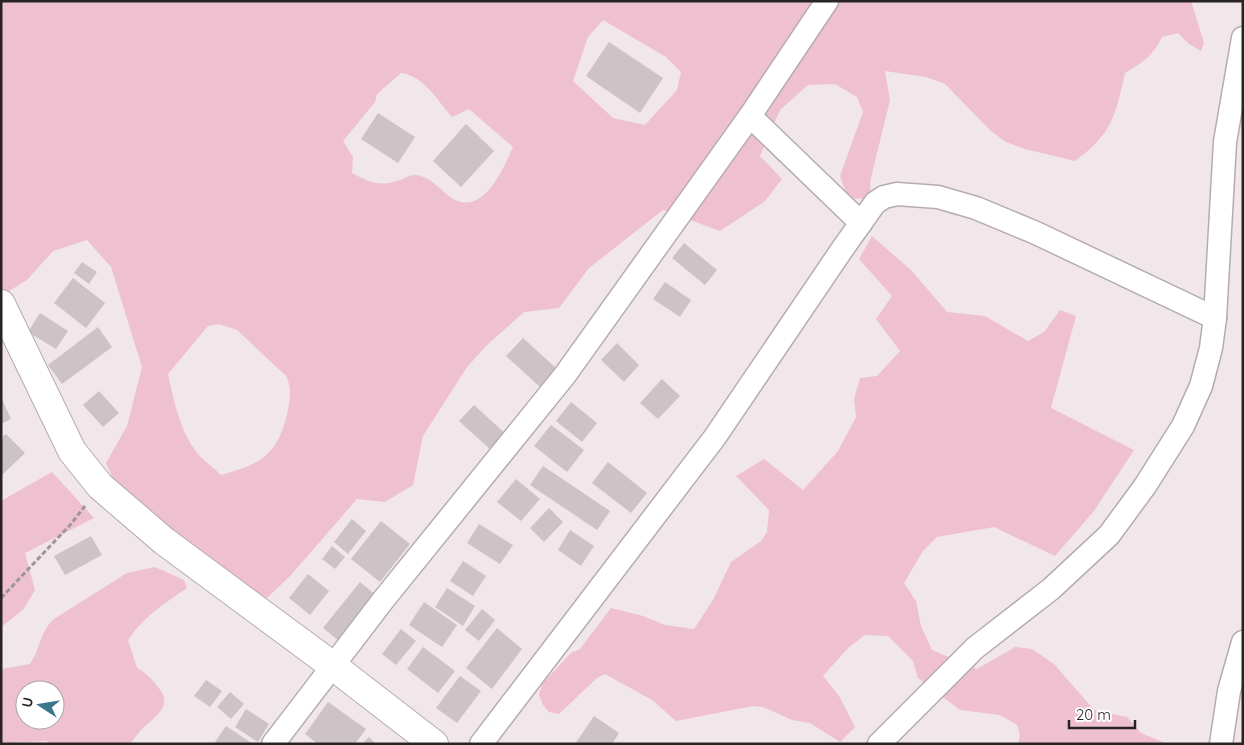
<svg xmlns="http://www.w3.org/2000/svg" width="1244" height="745" font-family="Quicksand,sans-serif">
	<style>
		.green { fill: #efc0d0; fill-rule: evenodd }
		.building { fill: #cdc3c6 }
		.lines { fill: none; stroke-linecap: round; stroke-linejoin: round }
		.minor-casing { stroke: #b6acaf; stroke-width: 25 }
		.secondary-casing { stroke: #b6acaf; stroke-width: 30 }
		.path { stroke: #9e9699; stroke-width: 3; stroke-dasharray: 5 2.5; stroke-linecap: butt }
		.minor { stroke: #fff; stroke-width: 22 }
		.secondary { stroke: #fff; stroke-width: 28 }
	</style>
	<rect width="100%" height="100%" fill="#f1e6ea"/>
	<g class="green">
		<path d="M1,1H1191L1204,43L1201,51L1189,44L1178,33L1162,37C1154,55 1142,63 1125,73C1115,116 1113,133 1075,161L1025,149L1006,142L991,131L945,84L926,77L885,71L890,100L870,182L871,198L848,199L840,176L863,112L857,97L835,84L808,85L780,110L760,156L782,179L765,201L720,231L663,210L589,268L559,308L524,312L487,345L467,367L423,436L413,485L385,502L357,499L291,575L266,599L140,507L116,486L106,463L127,426L142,367L111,267L87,240L53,251L27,280L1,296ZM603,20L666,57L681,72L677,90L645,125L613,118L573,81L588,37ZM401,73C424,76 437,100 452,117L469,109L513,147C502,172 481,220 449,196C437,187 432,178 417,175C412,174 407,177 403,179C380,187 373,184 352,173L353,157L343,141L375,102L377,94ZM219,324L237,330L286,376C292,388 290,397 288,410C279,453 263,464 221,475C214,468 204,461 198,454C180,431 174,402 168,374L208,326Z"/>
		<path d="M872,236L912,271L947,312L985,316L1028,341L1044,332L1060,310L1076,316L1051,408L1134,450L1094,511L1055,556L994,527L937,537L923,551L904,583L916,601L921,626L932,650L977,669L1015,647L1032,649L1054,664L1094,710L1127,717L1141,733L1167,744H1018L1020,735L1017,725L1000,715L960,710L918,678L913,661L888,636L865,635L849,647L823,676L839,696L855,727L840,742L810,723L792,720L763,707L753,706L676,721L652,700L605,674L597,678L559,714L549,712L543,705L539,695L542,684L571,653L580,649L611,608L643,616L665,625L694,629L713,600L731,562L761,541L767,532L769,510L736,476L764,459L803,490L838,451L856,417L854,399L860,378L877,376L900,351L876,319L892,296L859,259Z"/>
		<path d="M52,472L94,518L25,553L35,590L23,610L1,627V501Z"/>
		<path d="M155,567L184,580L187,588C164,604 144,616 128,640L137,668C146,673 151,678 157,686C175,705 156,716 142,729C138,733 134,739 130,744H49L46,741L1,744V669L30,664C40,650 40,631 54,619L127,573ZM25,690H55V720H25Z"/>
	</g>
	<g class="building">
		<path d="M609,42L663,78L640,113L586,76Z"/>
		<path d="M378,113L415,137L398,163L361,139Z"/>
		<path d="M466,124L494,151L461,187L433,161Z"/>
		<path d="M684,243L717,270L705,285L672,258Z"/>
		<path d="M82,262L97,272L89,284L74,273Z"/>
		<path d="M73,278L105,303L86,328L54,303Z"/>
		<path d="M665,282L691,300L680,317L653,299Z"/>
		<path d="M40,313L68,331L56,349L28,332Z"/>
		<path d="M98,327L112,347L62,384L48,365Z"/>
		<path d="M523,338L556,368L540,387L506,356Z"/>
		<path d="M617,343L639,365L624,382L601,360Z"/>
		<path d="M662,379L680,396L658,419L640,403Z"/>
		<path d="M99,391L119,413L103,427L83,405Z"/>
		<path d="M1,397L11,419L1,424Z"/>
		<path d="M571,402L597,423L582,442L556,421Z"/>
		<path d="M474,405L507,435L492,451L459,421Z"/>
		<path d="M551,425L584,450L567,472L534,446Z"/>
		<path d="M6,434L25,453L1,476V438Z"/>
		<path d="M608,462L647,493L631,513L592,483Z"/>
		<path d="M543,466L610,511L597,530L530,485Z"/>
		<path d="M516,479L540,499L521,521L497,502Z"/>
		<path d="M549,508L563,522L544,542L530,528Z"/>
		<path d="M352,519L366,531L348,554L334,542Z"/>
		<path d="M381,521L410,544L380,582L351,559Z"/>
		<path d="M479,524L513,545L500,564L467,543Z"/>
		<path d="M570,530L594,546L581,566L558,550Z"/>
		<path d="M91,536L102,555L65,575L54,556Z"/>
		<path d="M332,546L345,557L335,569L322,559Z"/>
		<path d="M463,561L486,576L473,596L450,581Z"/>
		<path d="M308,574L329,591L310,615L289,598Z"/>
		<path d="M360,582L377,596L340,642L323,628Z"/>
		<path d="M447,588L475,606L463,626L435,607Z"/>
		<path d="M424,602L457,625L442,647L409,625Z"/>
		<path d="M482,609L495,620L479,641L465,630Z"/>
		<path d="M497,628L522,649L492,689L466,668Z"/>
		<path d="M401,629L416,641L396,665L382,654Z"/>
		<path d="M423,647L455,671L438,693L407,669Z"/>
		<path d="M460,676L481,691L457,723L436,708Z"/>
		<path d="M206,680L222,691L210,707L194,696Z"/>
		<path d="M230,692L244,704L231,719L217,707Z"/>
		<path d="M328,702L366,729L355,744H318L305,734Z"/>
		<path d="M246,709L269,724L258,742L235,727Z"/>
		<path d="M594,716L619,733L612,744H575Z"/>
		<path d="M226,726L253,744H218L215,742Z"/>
		<path d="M369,737L376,744H362Z"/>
	</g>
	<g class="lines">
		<defs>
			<g id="minor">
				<path d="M750,116L827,1"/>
				<path d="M273,744L384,599L565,375L750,116L861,223"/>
				<path d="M481,744L715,437L841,251L875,203L884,197L897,194L938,197L976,208L1036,233L1215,318"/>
				<path d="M879,744L975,648L1051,589L1109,535L1145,486L1183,426L1201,386L1211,348L1215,318L1225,142L1243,38"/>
				<path d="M1221,744L1229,691L1243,642"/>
			</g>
			<path id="secondary" d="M1,304L72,451L100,486L164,541L333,666L434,744"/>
		</defs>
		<use href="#minor" class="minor-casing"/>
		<use href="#secondary" class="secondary-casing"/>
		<path class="path" d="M1,598L71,524L85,506"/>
		<use href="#minor" class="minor"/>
		<use href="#secondary" class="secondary"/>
	</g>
	<rect width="1244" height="745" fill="none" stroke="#282426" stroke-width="5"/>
	<g transform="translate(40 705) rotate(282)"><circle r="24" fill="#ffffff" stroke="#a9a7a8"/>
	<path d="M0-4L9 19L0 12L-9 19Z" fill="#3a768d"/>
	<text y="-8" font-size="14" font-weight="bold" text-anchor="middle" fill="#282426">U</text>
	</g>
	<path d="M1069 720v8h66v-8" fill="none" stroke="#282426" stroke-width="2.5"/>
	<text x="1076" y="720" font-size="15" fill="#282426" stroke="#ffffff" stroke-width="4" paint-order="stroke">20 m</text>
</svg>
